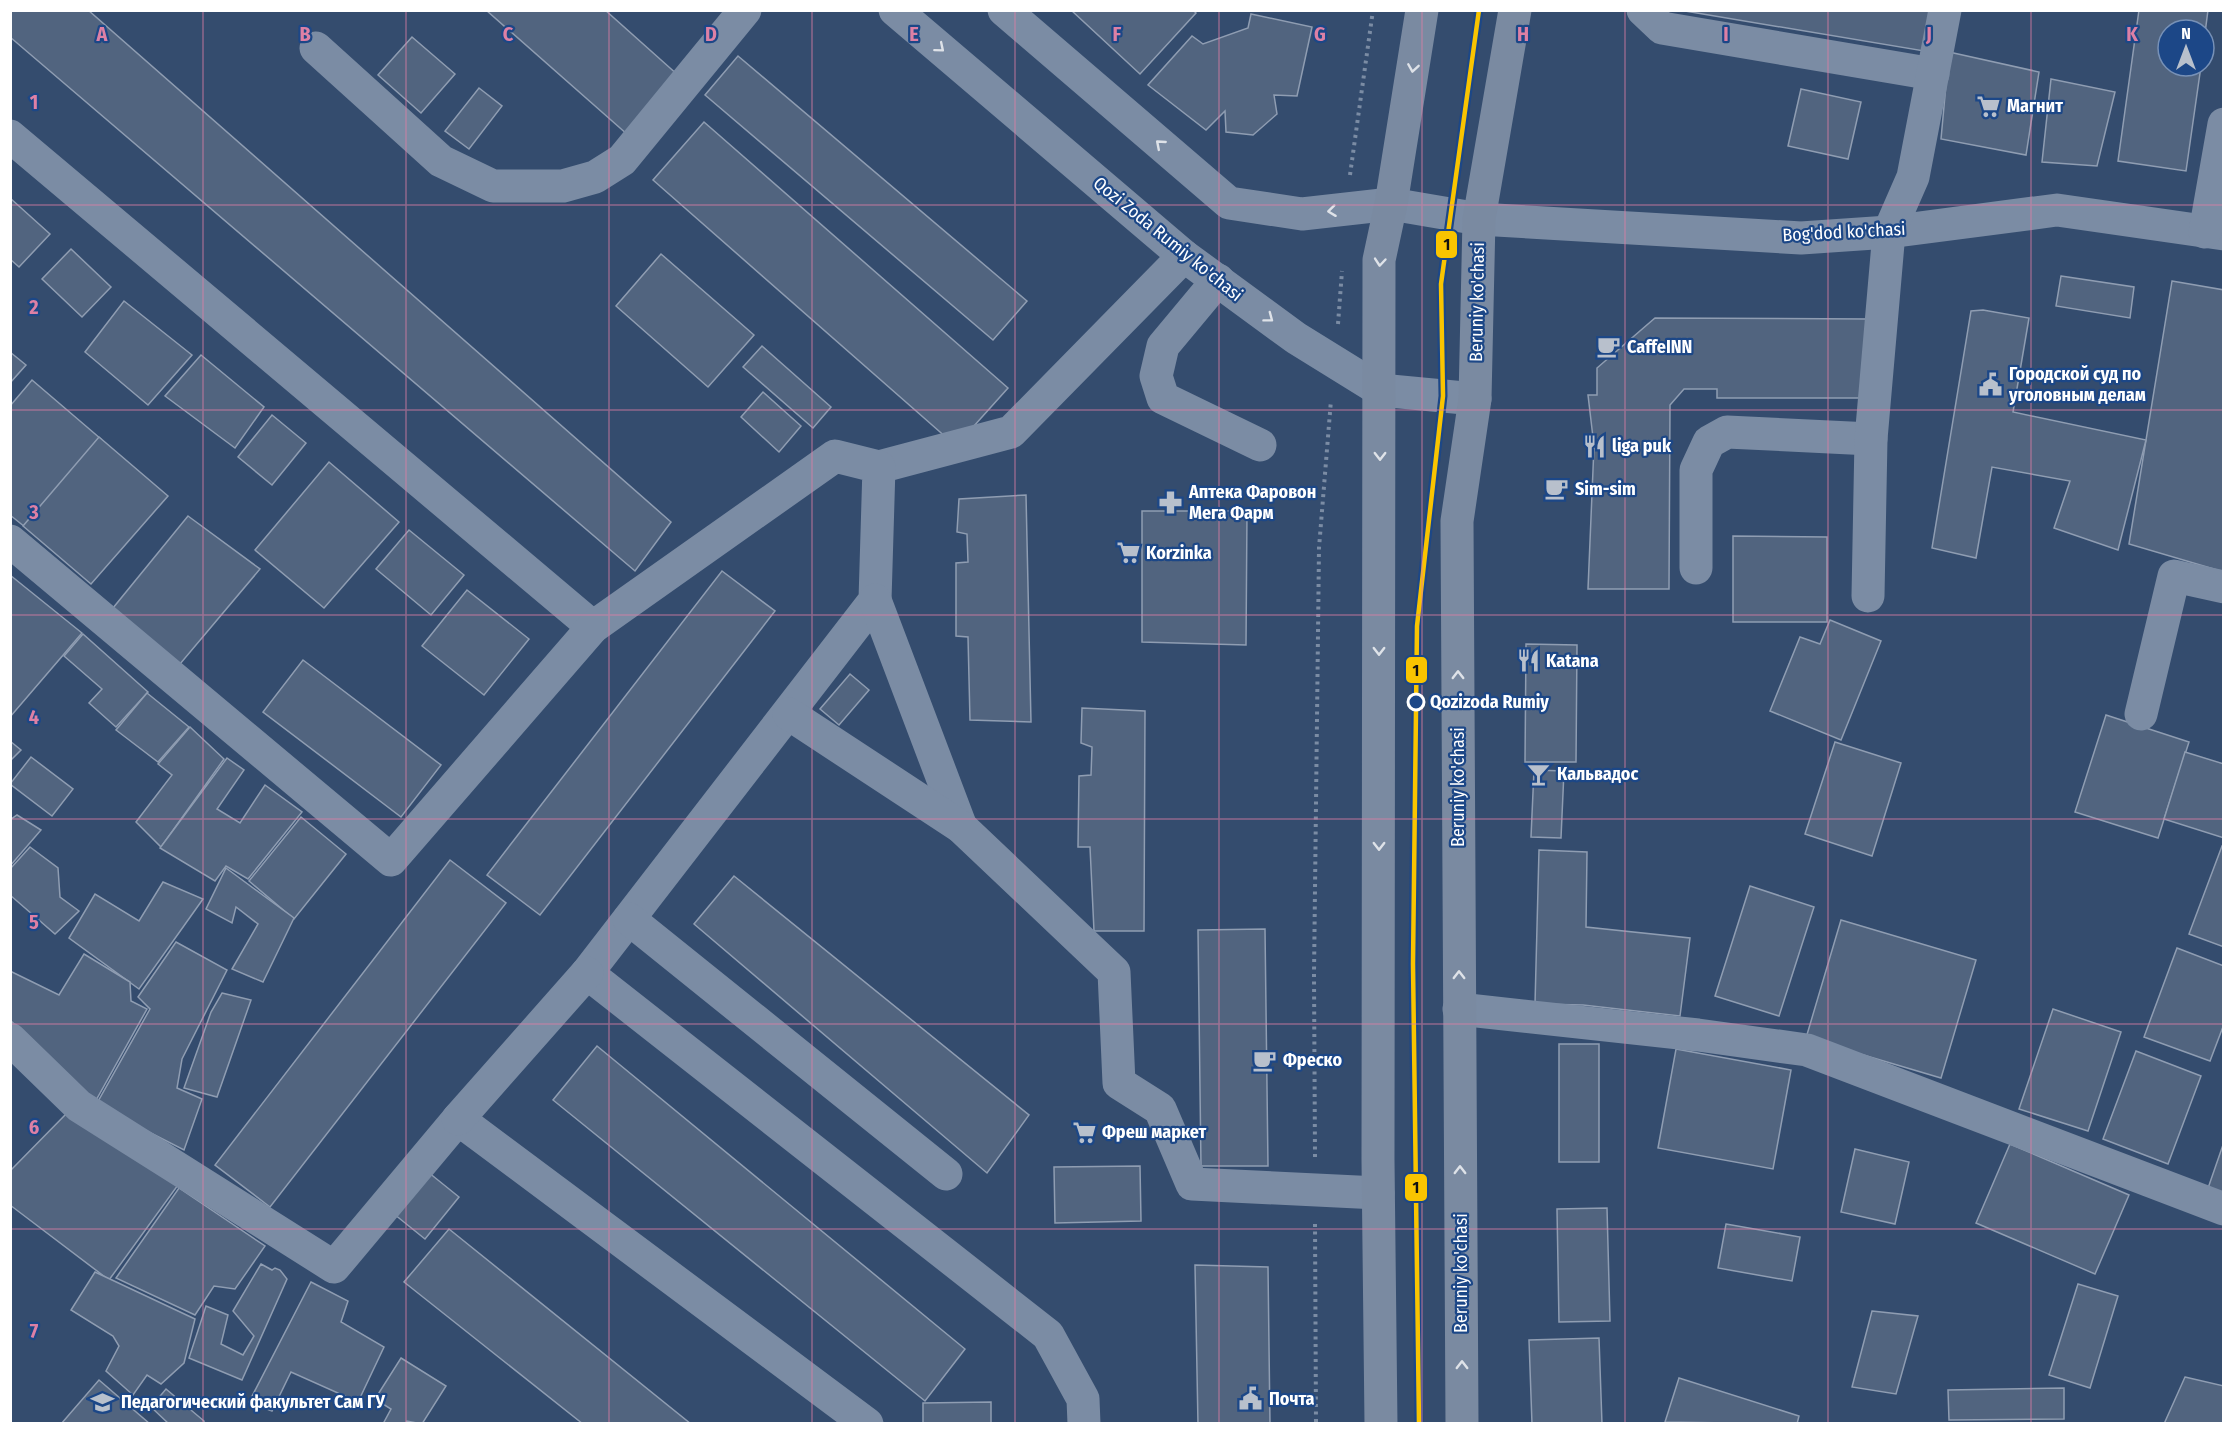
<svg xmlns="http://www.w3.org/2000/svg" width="2234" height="1434" font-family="'Fira Sans Condensed',sans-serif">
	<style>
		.building { fill: #51647f; stroke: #8f9db2; stroke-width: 1.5 }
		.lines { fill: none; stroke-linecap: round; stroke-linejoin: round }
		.path { stroke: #7b8ca4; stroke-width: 4; stroke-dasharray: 3 4.5; stroke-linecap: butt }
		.minor { stroke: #7b8ca4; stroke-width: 33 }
		.major { stroke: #7a8aa1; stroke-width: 33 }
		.tram-1-casing { stroke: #1c4787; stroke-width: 9 }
		.tram-1 { stroke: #f9c400; stroke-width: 4.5 }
		.oneway { stroke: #dee2e8 }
		.grid { fill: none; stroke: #dd80a5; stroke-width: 1.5; stroke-opacity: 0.55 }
		.stop-dot { fill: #1c4787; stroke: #fff; stroke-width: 3 }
		.labels { text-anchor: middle; stroke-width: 4.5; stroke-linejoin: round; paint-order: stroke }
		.poi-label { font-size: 18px; font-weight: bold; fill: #fff; stroke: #1c4787; text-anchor: start }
		.street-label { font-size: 18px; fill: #fff; stroke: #1c4787 }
		.stop-label { font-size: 18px; font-weight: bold; fill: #fff; stroke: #1c4787; text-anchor: start }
		.grid-label { font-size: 20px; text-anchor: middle; font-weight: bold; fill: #dd80a5; stroke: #1c4787; stroke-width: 4.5; stroke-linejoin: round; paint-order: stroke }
		.line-badge { stroke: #1c4787; stroke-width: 2 }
		.pale-badge-label { font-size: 16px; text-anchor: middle; font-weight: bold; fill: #111 }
	</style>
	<rect width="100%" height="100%" fill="#344c6e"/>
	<g class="building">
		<path d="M10,10H88L671,522L635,571L10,37Z"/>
		<path d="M486,10H605L679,76L628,135Z"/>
		<path d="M1071,10H1193L1196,13L1140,74Z"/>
		<path d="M1679,10H1931L1924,51Z"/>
		<path d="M2139,10H2208L2204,41V30H2168V66H2201L2186,171L2118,161Z"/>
		<path d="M1251,14L1312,27L1297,96L1274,95L1277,114L1253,135L1226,132L1225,111L1206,130L1148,85L1192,36L1203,44L1248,28Z"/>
		<path d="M412,37L455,74L421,113L378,75Z"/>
		<path d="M1949,52L2039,72L2026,155L1941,139Z"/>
		<path d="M738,56L1027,301L993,340L705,95Z"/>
		<path d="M2051,79L2115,92L2097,166L2042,162Z"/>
		<path d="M479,88L502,106L469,149L445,131Z"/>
		<path d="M1801,89L1861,102L1848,159L1788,146Z"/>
		<path d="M704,122L1008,388L956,446L653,180Z"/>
		<path d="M10,198L50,234L19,267L10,259Z"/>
		<path d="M71,249L111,287L82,317L42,279Z"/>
		<path d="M661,254L754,335L708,387L616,306Z"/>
		<path d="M2061,276L2134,287L2130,318L2056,306Z"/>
		<path d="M2172,281L2224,290V572L2129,544Z"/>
		<path d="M124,301L192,355L148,405L85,352Z"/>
		<path d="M1983,310L2029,318L2013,412L2146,440L2118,550L2054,528L2070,481L1992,467L1976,558L1932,548L1971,311Z"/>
		<path d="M1655,318L1869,319L1868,398H1717V389H1684L1670,405L1669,589H1588L1594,446L1588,395H1597V368Z"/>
		<path d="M762,346L831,407L813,428L743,367Z"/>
		<path d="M10,352L26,365L10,383Z"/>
		<path d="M201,355L264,407L235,448L165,396Z"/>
		<path d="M32,380L101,439L25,527L10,515V406Z"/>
		<path d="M763,392L801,426L779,452L741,417Z"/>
		<path d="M272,415L306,443L272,485L238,457Z"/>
		<path d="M99,437L168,496L91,584L23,526Z"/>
		<path d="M329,462L399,522L324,608L255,550Z"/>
		<path d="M1026,495L1031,722L970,720L968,637L956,636V563L968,562L967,534L957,532L959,499Z"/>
		<path d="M1142,511H1247L1246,645L1142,642Z"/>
		<path d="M188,516L260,569L180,664L113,608Z"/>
		<path d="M409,530L464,575L431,615L376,569Z"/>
		<path d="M1733,536L1827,537V622H1733Z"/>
		<path d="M722,571L775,611L540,915L487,875Z"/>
		<path d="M10,575L82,633L10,717Z"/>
		<path d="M467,590L529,639L484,695L422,646Z"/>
		<path d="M1830,620L1881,641L1841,740L1770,711L1800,637L1820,644Z"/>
		<path d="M83,634L148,692L116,727L89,703L102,689L64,656Z"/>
		<path d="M1526,644L1577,645L1576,762H1525Z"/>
		<path d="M303,660L441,765L401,817L263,712Z"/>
		<path d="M850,674L869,690L839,725L820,709Z"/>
		<path d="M147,693L189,727L158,762L116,730Z"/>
		<path d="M1082,708L1145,711L1144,931H1094L1090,847H1078L1079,776L1091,775L1092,747L1081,743Z"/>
		<path d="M2106,715L2189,742L2158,838L2075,812Z"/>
		<path d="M190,727L224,759L161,847L136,822L172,775L158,764Z"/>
		<path d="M10,741L21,750L10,761Z"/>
		<path d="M1835,742L1901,763L1872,856L1805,834Z"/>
		<path d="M2185,752L2224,764V838L2164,819Z"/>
		<path d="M31,757L73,789L52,816L10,784Z"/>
		<path d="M227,758L244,770L217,809L240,823L265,785L302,812L248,879L226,866L215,881L160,848Z"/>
		<path d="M1534,770L1564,771L1561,838L1531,837Z"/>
		<path d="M17,815L41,830L10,866V820Z"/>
		<path d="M301,817L346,854L294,919L249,881Z"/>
		<path d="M2222,846L2224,847V947L2189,934Z"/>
		<path d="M30,847L58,868L60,897L79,911L55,934L10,895V869Z"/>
		<path d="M1539,850L1587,852L1586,927L1690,938L1680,1016L1583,1005L1535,1004Z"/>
		<path d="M450,860L506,903L270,1207L215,1165Z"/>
		<path d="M226,868L294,918L263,982L232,969L258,924L236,907L232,923L206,909Z"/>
		<path d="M734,876L1029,1115L987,1173L694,924Z"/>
		<path d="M163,882L203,899L139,989L69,938L95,894L139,921Z"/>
		<path d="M1750,886L1814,907L1779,1016L1715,996Z"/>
		<path d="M1841,920L1976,960L1941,1078L1806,1038Z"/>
		<path d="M1265,929L1268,1166H1201L1198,930Z"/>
		<path d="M176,942L227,970L182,1059L177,1088L202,1099L184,1150L96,1105L150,1009L138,997Z"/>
		<path d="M2177,948L2224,966V1024L2210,1061L2144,1037Z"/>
		<path d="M84,954L130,982L131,1001L147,1009L95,1102L10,1020V971L59,995Z"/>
		<path d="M222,993L251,1000L217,1097L184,1088L211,1012Z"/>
		<path d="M2053,1009L2121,1032L2088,1131L2019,1109Z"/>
		<rect x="1559" y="1044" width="40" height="118"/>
		<path d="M597,1046L965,1349L925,1401L553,1100Z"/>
		<path d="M1676,1049L1791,1070L1773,1169L1658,1148Z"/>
		<path d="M2136,1051L2201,1076L2168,1164L2103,1139Z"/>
		<path d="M69,1111L178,1185L109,1280L10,1205V1171Z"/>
		<path d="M2224,1142V1199L2206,1194Z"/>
		<path d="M2010,1144L2129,1195L2095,1274L1976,1223Z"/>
		<path d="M1855,1149L1909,1162L1895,1224L1841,1212Z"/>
		<path d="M1140,1166L1141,1221L1055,1223L1054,1167Z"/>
		<path d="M423,1168L459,1197L425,1239L389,1210Z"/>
		<path d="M179,1188L265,1246L235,1289L214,1286L195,1315L116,1278Z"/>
		<path d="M1607,1208L1610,1321L1559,1322L1557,1209Z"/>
		<path d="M1726,1224L1800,1237L1792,1281L1718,1268Z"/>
		<path d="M449,1229L691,1424H583L404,1282Z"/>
		<path d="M261,1264L272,1270L275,1268L280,1270L287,1279L242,1380L189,1358L206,1306L228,1315L221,1344L243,1355L254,1336L233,1311Z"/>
		<path d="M1195,1265L1268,1267L1270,1424H1198Z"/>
		<path d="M95,1272L195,1319L184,1363L161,1384L147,1375L133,1395L106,1371L119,1346L113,1336L71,1310Z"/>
		<path d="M311,1282L348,1301L341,1322L384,1347L358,1402L291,1372L272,1411L249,1402Z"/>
		<path d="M2078,1284L2118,1296L2090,1388L2049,1375Z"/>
		<path d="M1872,1311L1918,1316L1896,1394L1852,1387Z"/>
		<path d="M1599,1338L1602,1424H1532L1529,1340Z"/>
		<path d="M401,1358L446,1386L422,1424L407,1421L405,1424H383L391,1409L375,1399Z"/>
		<path d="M2185,1377L2224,1386V1424H2164Z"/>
		<path d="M1679,1378L1799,1416L1797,1424L1665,1422Z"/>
		<path d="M99,1380L150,1424H61Z"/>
		<path d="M2064,1388V1419L1949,1420L1948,1390Z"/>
		<path d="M166,1389L204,1421V1424H169L151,1407Z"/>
		<path d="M991,1402V1424H923V1403Z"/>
	</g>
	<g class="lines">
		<g class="path">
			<path d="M1350,175L1373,10"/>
			<path d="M1338,324L1342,271"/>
			<path d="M1315,1157L1314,975L1319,548L1331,400"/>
			<path d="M1315,1224L1316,1424"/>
		</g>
		<g class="minor">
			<path d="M895,10L1184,256L1296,338L1380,390L1475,399"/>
			<path d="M1004,10L1229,203L1302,214L1391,204L1479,219L1801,238L1889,232L2057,210L2224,234"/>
			<path d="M1643,10L1662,28L1933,74"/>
			<path d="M316,48L441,161L493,186H563L595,177L622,160L745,10"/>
			<path d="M10,136L593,627"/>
			<path d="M2205,232L2224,124"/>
			<path d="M1218,280L1163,346L1156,376L1163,398L1260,445"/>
			<path d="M879,467L1011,432L1184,256"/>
			<path d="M10,541L391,860L593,627L835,456L879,467L875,600L587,973L1048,1335L1083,1399L1084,1424"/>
			<path d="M1696,568V470L1709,442L1727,432L1871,439"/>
			<path d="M1868,596L1871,439L1889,232L1913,177L1945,10"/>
			<path d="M875,600L961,827"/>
			<path d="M789,714L961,827L1114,972L1119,1083L1160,1109L1192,1184L1378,1193"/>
			<path d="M2141,714L2174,576L2224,587"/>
			<path d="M629,919L946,1174"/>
			<path d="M1459,1009L1698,1035L1807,1050L2224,1209"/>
			<path d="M10,1039L79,1106L334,1267L458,1119L867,1424"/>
			<path d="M458,1119L587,973"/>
		</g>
		<g class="major">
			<path d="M1381,1424L1378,1160L1379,260L1391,204L1422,10"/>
			<path d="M1462,1424L1457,521L1475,399L1479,219L1515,10"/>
		</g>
		<defs>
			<path id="tram-1" d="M1419,1424L1413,964L1417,626L1443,396L1441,284L1479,10"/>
		</defs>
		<use href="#tram-1" class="tram-1-casing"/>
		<use href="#tram-1" class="tram-1"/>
	</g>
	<defs><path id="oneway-chevron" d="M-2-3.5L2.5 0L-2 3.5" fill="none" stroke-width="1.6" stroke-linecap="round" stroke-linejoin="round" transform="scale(1.5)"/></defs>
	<g class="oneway">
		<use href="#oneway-chevron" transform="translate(940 48) rotate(40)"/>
		<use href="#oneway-chevron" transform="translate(1413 68) rotate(99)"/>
		<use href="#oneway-chevron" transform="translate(1160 144) rotate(-139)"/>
		<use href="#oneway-chevron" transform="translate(1332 211) rotate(173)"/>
		<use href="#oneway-chevron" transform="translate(1380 262) rotate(95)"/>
		<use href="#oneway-chevron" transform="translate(1269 318) rotate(37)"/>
		<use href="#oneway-chevron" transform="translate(1380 456) rotate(90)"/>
		<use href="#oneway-chevron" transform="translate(1379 651) rotate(90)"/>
		<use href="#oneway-chevron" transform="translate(1458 675) rotate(-90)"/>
		<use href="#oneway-chevron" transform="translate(1379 846) rotate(90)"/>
		<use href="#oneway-chevron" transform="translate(1459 975) rotate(-90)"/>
		<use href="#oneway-chevron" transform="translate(1460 1170) rotate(-90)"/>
		<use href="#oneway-chevron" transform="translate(1462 1365) rotate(-90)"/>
	</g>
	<path class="grid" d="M203,10V1424M406,10V1424M609,10V1424M812,10V1424M1015,10V1424M1219,10V1424M1422,10V1424M1625,10V1424M1828,10V1424M2031,10V1424M10,205H2224M10,410H2224M10,615H2224M10,819H2224M10,1024H2224M10,1229H2224"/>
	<defs>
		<symbol id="supermarket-bare" viewBox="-9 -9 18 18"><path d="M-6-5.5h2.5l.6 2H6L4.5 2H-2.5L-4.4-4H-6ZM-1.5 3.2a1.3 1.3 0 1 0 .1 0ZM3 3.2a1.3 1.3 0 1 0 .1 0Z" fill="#b8c0cc" stroke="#1c4787" stroke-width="2.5" paint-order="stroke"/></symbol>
		<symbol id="cafe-bare" viewBox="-9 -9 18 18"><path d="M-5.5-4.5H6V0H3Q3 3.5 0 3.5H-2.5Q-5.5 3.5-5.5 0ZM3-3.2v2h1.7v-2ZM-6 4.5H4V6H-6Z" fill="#b8c0cc" stroke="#1c4787" stroke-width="2.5" paint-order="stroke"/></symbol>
		<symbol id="civic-bare" viewBox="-9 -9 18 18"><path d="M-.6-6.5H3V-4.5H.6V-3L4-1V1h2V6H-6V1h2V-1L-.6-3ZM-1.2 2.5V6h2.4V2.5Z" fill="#b8c0cc" stroke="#1c4787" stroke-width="2.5" paint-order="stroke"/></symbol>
		<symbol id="restaurant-bare" viewBox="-9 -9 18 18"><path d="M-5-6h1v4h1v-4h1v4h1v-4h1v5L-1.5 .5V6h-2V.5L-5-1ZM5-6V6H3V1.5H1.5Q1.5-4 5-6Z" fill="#b8c0cc" stroke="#1c4787" stroke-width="2.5" paint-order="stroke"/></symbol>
		<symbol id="pharmacy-bare" viewBox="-9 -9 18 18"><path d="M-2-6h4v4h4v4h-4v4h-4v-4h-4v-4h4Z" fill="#b8c0cc" stroke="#1c4787" stroke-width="2.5" paint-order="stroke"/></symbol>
		<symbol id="bar-bare" viewBox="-9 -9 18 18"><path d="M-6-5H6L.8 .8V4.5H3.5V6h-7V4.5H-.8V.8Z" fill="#b8c0cc" stroke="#1c4787" stroke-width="2.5" paint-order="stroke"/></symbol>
		<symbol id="university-bare" viewBox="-9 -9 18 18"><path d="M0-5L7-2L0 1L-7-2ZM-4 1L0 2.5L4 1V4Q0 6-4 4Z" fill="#b8c0cc" stroke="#1c4787" stroke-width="2.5" paint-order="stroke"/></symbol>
	</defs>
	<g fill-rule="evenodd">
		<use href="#supermarket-bare" x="1972" y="90" width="33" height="33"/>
		<use href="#cafe-bare" x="1592" y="330" width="33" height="33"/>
		<use href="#civic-bare" x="1974" y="368" width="33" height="33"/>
		<use href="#restaurant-bare" x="1578" y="430" width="33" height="33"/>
		<use href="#cafe-bare" x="1540" y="472" width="33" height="33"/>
		<use href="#pharmacy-bare" x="1154" y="486" width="33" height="33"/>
		<use href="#supermarket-bare" x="1112" y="536" width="33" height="33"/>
		<use href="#restaurant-bare" x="1512" y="644" width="33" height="33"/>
		<use href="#bar-bare" x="1522" y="758" width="33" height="33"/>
		<use href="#cafe-bare" x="1248" y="1044" width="33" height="33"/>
		<use href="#supermarket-bare" x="1068" y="1116" width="33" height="33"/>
		<use href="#civic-bare" x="1234" y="1382" width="33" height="33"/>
		<use href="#university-bare" x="86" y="1386" width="33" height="33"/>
	</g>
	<circle class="stop-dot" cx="1416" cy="702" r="8"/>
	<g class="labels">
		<g class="poi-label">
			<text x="2007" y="112">Магнит</text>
			<text x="1627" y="353">CaffeINN</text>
			<text x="2009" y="380">Городской суд по<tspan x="2009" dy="21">уголовным делам</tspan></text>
			<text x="1612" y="452">liga puk</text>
			<text x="1575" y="495">Sim-sim</text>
			<text x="1189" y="498">Аптека Фаровон<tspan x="1189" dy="21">Мега Фарм</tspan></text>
			<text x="1146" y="559">Korzinka</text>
			<text x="1546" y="667">Katana</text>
			<text x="1557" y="780">Кальвадос</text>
			<text x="1283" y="1066">Фреско</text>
			<text x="1102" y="1138">Фреш маркет</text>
			<text x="1269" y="1405">Почта</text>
			<text x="121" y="1408">Педагогический факультет Сам ГУ</text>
		</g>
		<g class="street-label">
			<text transform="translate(1844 232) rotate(-3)" y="6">Bog'dod ko'chasi</text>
			<text transform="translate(1168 239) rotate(39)" y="6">Qozi Zoda Rumiy ko'chasi</text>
			<text transform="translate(1477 302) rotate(-89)" y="6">Beruniy ko'chasi</text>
			<text transform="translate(1458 787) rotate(-90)" y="6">Beruniy ko'chasi</text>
			<text transform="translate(1461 1273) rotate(-90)" y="6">Beruniy ko'chasi</text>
		</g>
		<g class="stop-label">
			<text x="1430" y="708">Qozizoda Rumiy</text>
		</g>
	</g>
	<g class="grid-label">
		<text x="102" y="41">A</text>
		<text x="305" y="41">B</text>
		<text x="508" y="41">C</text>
		<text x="711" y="41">D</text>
		<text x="914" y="41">E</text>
		<text x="1117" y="41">F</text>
		<text x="1320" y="41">G</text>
		<text x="1523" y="41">H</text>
		<text x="1726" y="41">I</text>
		<text x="1929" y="41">J</text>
		<text x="2132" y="41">K</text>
		<text x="34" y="109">1</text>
		<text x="34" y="314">2</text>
		<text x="34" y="519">3</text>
		<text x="34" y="724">4</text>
		<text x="34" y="929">5</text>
		<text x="34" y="1134">6</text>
		<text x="34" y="1338">7</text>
	</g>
	<g class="line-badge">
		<rect x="1435" y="230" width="23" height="29" rx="6" fill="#f9c400"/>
		<rect x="1405" y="656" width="23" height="28" rx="6" fill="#f9c400"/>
		<rect x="1404" y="1173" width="24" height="29" rx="6" fill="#f9c400"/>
	</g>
	<g class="pale-badge-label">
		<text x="1447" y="250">1</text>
		<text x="1416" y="676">1</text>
		<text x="1416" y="1193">1</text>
	</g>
	<rect width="2234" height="1434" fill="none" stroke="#ffffff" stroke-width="24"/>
	<g transform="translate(2186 48)"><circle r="28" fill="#1c4787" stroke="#7791b7" stroke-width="1.5"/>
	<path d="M0-4.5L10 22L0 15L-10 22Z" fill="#b8c0cc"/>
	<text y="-9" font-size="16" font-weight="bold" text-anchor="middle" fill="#ffffff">N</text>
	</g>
</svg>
